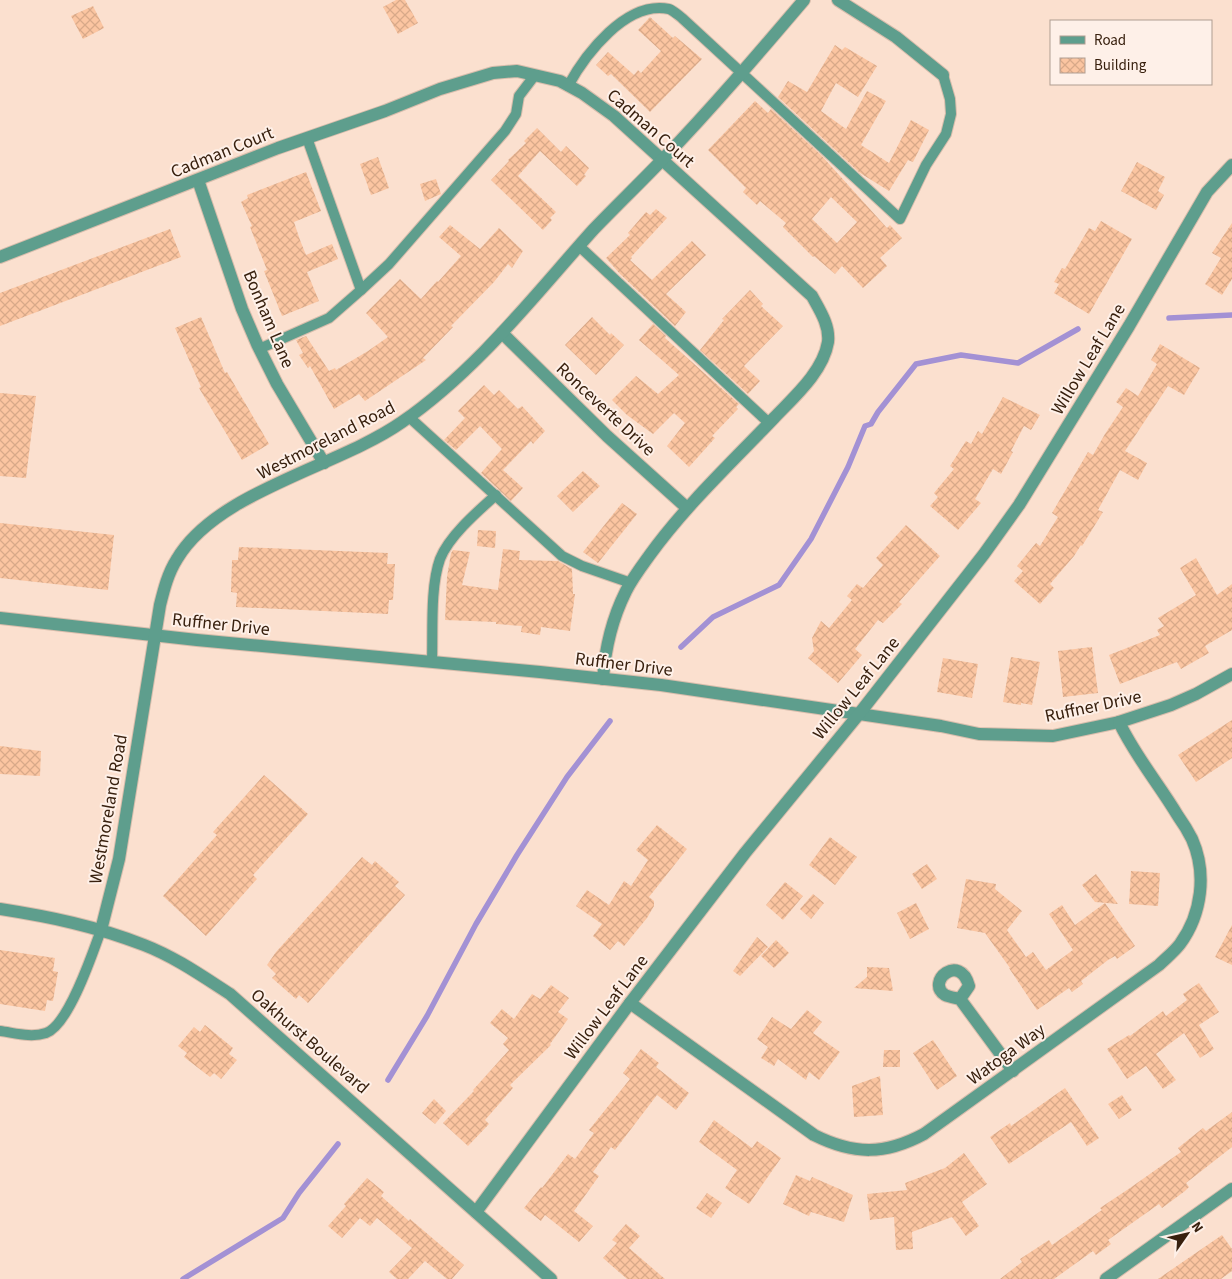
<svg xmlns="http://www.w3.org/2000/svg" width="1232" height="1279" font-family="'Source Sans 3',sans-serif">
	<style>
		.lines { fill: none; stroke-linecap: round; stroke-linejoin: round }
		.stream { stroke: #a391d4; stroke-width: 5.5 }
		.building { fill: url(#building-cross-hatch); fill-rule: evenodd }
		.service-casing { stroke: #d8bdac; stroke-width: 12 }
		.minor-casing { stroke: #d8bdac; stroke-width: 14 }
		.service { stroke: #5e9e8d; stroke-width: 10 }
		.minor { stroke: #5e9e8d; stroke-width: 12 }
		.labels { text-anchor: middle; stroke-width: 4; stroke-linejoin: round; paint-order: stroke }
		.street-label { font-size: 18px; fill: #38200e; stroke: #fef0e8 }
	</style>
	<defs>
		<pattern id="building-cross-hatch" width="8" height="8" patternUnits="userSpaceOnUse" patternTransform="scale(1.25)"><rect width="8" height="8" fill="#fbc5a1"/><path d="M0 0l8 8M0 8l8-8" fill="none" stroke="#d8a989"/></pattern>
	</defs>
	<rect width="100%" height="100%" fill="#fbe0cf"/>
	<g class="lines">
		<g class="stream">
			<path d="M1169,318L1232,315"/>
			<path d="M681,647L713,617L779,585L811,539L848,467L865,426L871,424L878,412L916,364L961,355L1018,363L1078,329"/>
			<path d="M388,1080L427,1016L476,924L517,855L567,777L610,721"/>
			<path d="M183,1279L283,1218L299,1193L338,1144"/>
		</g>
	</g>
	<g class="building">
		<path d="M396,0H405L418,23L398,34L383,7Z"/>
		<path d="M93,6L104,28L83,39L71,16Z"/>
		<path d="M650,17L673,38L675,36L702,59L650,112L611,74L608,76L596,65L608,52L634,75L638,70L641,73L661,51L638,30Z"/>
		<path d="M835,45L842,50L845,47L877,66L858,97L836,83L821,111L846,129L867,91L886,101L861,145L889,163L911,120L929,130L913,162L908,160L889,191L860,173L778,97L788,81L807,92Z"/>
		<path d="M755,101L768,113L771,109L821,155L887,228L890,225L902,238L880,258L887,266L863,288L842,266L835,274L814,256L813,257L783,227L786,223L760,201L757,205L743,192L746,188L708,150ZM831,197L857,222L837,243L812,219Z"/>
		<path d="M537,128L561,152L566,146L589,168L584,175L586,176L577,186L540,151L518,176L556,212L550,218L552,220L543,230L491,180L509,161L508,160L526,143L524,141Z"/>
		<path d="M378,157L389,188L371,195L360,164Z"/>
		<path d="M1137,162L1165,177L1158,191L1164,195L1156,210L1121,191Z"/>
		<path d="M306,172L321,211L294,222L300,240L306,255L332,244L338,259L307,272L319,301L282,316L264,271L267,270L250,227L252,226L241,202L248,198L247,195Z"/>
		<path d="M436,179L441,194L425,201L420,184Z"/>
		<path d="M656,209L667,218L631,257L632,258L630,260L652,280L692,241L706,255L666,294L686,312L675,326L620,274L606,258L630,235L628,233L646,212L650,215Z"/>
		<path d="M1101,221L1132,239L1089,314L1054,293L1059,284L1054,282L1062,268L1065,269L1089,228L1095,231Z"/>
		<path d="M1232,223V279L1222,295L1205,284L1221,258L1212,253Z"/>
		<path d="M450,225L480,249L499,228L523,251L512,268L508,264L494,282L451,326L453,327L423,358L426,360L365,401L359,394L334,409L310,366L308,368L299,355L303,353L296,340L306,336L329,371L335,368L336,370L368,351L388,337L366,313L400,279L421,299L437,281L438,282L461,256L439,237Z"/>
		<path d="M170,229L181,257L0,326V293Z"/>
		<path d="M750,290L763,304L761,306L783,326L744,366L760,381L748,394L700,350L724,320L722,319Z"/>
		<path d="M201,317L225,373L227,372L269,444L242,460L199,388L201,387L175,328Z"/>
		<path d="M592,317L610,335L611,333L624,345L596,375L565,345Z"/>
		<path d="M653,324L666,336L665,338L739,404L736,407L738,409L712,436L715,438L689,467L667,446L685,423L674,413L653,434L627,415L612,400L636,376L658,394L679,375L639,340Z"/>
		<path d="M1160,344L1200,368L1184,395L1168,386L1125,451L1147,463L1138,480L1120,470L1098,510L1103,512L1082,546L1081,545L1074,556L1050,584L1054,588L1040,604L1014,581L1023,571L1017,566L1036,543L1040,546L1058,517L1052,513L1088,452L1093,455L1105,434L1123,407L1116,402L1126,388L1138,396L1157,364L1151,360Z"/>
		<path d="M484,385L494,395L499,390L518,409L522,406L545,431L533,444L531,441L503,470L523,488L511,501L481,473L502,449L480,426L456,450L444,440L465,418L458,411Z"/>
		<path d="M0,393L36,396L26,478L0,476Z"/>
		<path d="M1003,397L1040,415L1031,430L1024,426L1011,451L1013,452L1001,474L993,469L975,499L981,503L958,530L930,506L938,497L934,493L954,469L950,466L966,441L971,444L978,431L982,434Z"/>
		<path d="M583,471L600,486L573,512L557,496Z"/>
		<path d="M622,503L637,514L598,563L583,552Z"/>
		<path d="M0,523L114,535L108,590L0,578Z"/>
		<path d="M906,525L940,556L899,602L902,604L883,623L878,620L855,649L862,655L838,683L808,658L814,651L812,638L821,621L829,628L852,600L847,596L857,584L863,588L883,565L876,558Z"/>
		<path d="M478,530L496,531L495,548L477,546Z"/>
		<path d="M239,547L388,553L387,564H395L393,600H389L388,614L236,607L237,593L231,592L232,560H238Z"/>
		<path d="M503,549L520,551L519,560L558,561L572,569L573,594H575L570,631L541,627L540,635L521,632L522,626L496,624V622L445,620L447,577L451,553L453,550L470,552L462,585L498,590Z"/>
		<path d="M1196,558L1217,595L1232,584V630L1205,646L1209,653L1181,669L1177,662L1120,684L1109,655L1160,635L1157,630L1164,626L1158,618L1196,595L1180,568Z"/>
		<path d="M1092,647L1098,693L1063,697L1058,651Z"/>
		<path d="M1011,657L1040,662L1032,705L1021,703V705L1003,702Z"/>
		<path d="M943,658L978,664L972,698L937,692Z"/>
		<path d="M1232,720V758L1196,782L1178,755Z"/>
		<path d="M0,746L41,751L40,776L0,774Z"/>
		<path d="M264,775L308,814L253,875L257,879L206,936L163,896L217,835L213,832Z"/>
		<path d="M657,825L687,849L649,897L654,901V906L647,918L624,946L618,941L610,950L593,936L602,924L576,906L587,890L609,905L624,881L631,886L648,860L636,850Z"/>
		<path d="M830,837L857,857L835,885L809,865Z"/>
		<path d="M362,857L372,865L375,861L399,882L395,886L405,895L308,1003L299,995L296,999L272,978L276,974L267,965L276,952Z"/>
		<path d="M927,864L937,879L922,889L912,874Z"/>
		<path d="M1131,871L1160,873L1158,906L1129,904Z"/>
		<path d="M1096,874L1118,904L1095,902L1082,885Z"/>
		<path d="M966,879L996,884L995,889L1022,911L1007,930L1026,957L1033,952L1046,970L1073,950L1049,914L1062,905L1075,925L1105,903L1135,946L1117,959L1115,956L1108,960L1081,981L1083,984L1072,992L1069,988L1037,1010L1009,968H1010L985,933L957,928Z"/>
		<path d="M785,882L803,896L783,920L766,905Z"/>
		<path d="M813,894L824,903L811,919L800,909Z"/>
		<path d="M916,903L929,929L910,939L897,913Z"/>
		<path d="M1232,925V965L1215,957Z"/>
		<path d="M757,937L768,947L740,976L733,971Z"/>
		<path d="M776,940L789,953L774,968L761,956Z"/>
		<path d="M0,950L55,958L53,971L58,972L53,1001L47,1000L45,1011L0,1004Z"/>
		<path d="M867,967L889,968L893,991L854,988L867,977Z"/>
		<path d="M1199,983L1219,1012L1199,1025L1214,1049L1200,1058L1184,1033L1156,1054L1176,1080L1163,1089L1146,1066L1127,1079L1107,1049L1129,1035L1130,1036L1163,1011L1166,1016L1187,1000L1183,994Z"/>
		<path d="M551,985L569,998L558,1012L568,1019L550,1044L551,1045L510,1085L513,1088L485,1120L489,1124L468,1146L443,1123L474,1091L473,1090L509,1050L503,1044L508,1038L490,1023L502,1009L514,1019L532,994L540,999Z"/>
		<path d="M807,1010L822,1022L813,1033L840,1052L819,1080L809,1072L806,1080L778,1059L774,1066L761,1058L768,1047L757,1039L772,1017L791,1029Z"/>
		<path d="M205,1025L233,1048L229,1054L237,1060L221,1079L214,1073L210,1077L184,1057L187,1053L178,1046L194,1027L200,1032Z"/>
		<path d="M933,1040L957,1076L937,1090L913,1053Z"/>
		<path d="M641,1049L659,1063L656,1067L689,1093L676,1110L657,1095L615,1150L611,1147L593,1172L599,1176L574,1211L593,1226L579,1242L545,1215L541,1221L524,1208L541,1187L542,1188L568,1154L575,1159L594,1133L589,1130L630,1079L623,1073Z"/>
		<path d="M884,1050H900V1067H883Z"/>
		<path d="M880,1076L883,1115L854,1117L852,1086Z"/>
		<path d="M1065,1088L1099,1138L1087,1146L1071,1122L1009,1164L990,1137L1010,1123L1011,1126Z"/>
		<path d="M1122,1095L1132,1110L1119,1119L1108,1104Z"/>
		<path d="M434,1099L446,1111L435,1124L422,1113Z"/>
		<path d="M1232,1112V1147L1186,1183L1189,1187L1185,1191L1162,1208L1159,1204L1108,1240L1111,1244L1096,1255L1093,1251L1054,1279H1000L1022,1262L1020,1259L1049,1240L1052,1245L1102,1210L1100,1208L1130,1188L1181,1152L1178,1148L1203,1128L1206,1131Z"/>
		<path d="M714,1120L752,1148L757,1141L781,1158L749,1204L725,1188L737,1170L699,1142Z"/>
		<path d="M964,1153L987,1184L962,1202L979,1226L966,1236L952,1217L912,1232L913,1249L896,1250L894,1217L870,1220L867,1194L907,1190L905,1183L945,1168Z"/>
		<path d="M796,1175L810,1181L812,1177L853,1195L844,1222L811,1212L809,1216L783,1204Z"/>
		<path d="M367,1178L384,1192L381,1196L409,1221L410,1219L464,1265L452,1279H447L425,1261L408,1279H397L389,1272L412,1248L377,1218L370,1226L360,1218L342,1238L328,1226L346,1206L344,1204Z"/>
		<path d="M707,1193L722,1203L711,1218L696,1208Z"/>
		<path d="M626,1224L640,1236L629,1248L665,1279H627L603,1258L617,1243L612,1240Z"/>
		<path d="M1222,1235L1232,1249V1271L1221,1279H1158Z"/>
	</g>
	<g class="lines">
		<defs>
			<g id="service">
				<path d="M568,86C585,55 626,0 669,9C674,11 678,15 682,18L900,219L926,165L946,134L951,114L950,99L943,75"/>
				<path d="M307,138L361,290"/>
				<path d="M579,246L769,423"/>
				<path d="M259,349L329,318L361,290L389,264L505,131L516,114L519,96L535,75"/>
				<path d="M409,417L562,556L582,566L631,583"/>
				<path d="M432,662C433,631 430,587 440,559C449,536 478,511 496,495"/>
				<path d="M0,1031C15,1033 31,1038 46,1033C69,1025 93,952 101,930"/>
			</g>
			<g id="minor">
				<path d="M838,0L896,37L943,75"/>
				<path d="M198,180L242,309L257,344L277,384L324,463"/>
				<path d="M0,257L278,148L385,111L440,89L493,73L517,71L560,81L582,93L614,116L812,296C819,309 830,325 828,342C823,372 794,397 774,418C731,463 685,506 649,556C641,567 632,579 626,591C613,617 605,649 603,679"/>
				<path d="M502,333L607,436L687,508"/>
				<path d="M0,618L197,640L540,672L661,685L941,726L979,734L1053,736L1119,722L1171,705L1196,694L1232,674"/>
				<path d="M0,909C51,917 95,926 144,945C175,957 202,976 230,994L551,1279"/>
				<path d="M101,930L119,859L160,605C164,589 168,573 177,559C217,491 338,467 402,422C477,370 533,297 593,230C616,206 640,183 663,159C712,108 758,54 804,0"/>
				<path d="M960,999C956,998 949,997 945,995C925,982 960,952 969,986L960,999L1013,1071"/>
				<path d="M630,1003L814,1135C854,1155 885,1155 924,1134L1159,965C1166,958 1174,952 1180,944C1202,914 1207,873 1192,839C1188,831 1183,823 1178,816C1159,784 1135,756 1119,722"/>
				<path d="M476,1212L630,1003L745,853L859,714L984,554L1019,505L1129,326L1207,192L1232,165"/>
				<path d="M1106,1279L1232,1189"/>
			</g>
		</defs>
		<use href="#service" class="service-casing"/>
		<use href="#minor" class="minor-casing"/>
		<use href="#service" class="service"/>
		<use href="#minor" class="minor"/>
	</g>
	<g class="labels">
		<g class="street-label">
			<text transform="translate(651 128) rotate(41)" y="6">Cadman Court</text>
			<text transform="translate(222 152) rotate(-22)" y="6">Cadman Court</text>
			<text transform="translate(269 319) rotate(67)" y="6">Bonham Lane</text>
			<text transform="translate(1088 359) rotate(-59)" y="6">Willow Leaf Lane</text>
			<text transform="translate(606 409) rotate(43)" y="6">Ronceverte Drive</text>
			<text transform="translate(326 440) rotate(-27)" y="6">Westmoreland Road</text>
			<text transform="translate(221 624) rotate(6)" y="6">Ruffner Drive</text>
			<text transform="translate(624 664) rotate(7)" y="6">Ruffner Drive</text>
			<text transform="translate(856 688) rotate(-51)" y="6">Willow Leaf Lane</text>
			<text transform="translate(1093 706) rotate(-12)" y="6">Ruffner Drive</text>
			<text transform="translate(108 809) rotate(-80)" y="6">Westmoreland Road</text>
			<text transform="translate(606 1007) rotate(-53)" y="6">Willow Leaf Lane</text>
			<text transform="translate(310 1041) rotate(41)" y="6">Oakhurst Boulevard</text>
			<text transform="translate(1006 1054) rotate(-36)" y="6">Watoga Way</text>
		</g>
	</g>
	<rect x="1050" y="20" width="162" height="65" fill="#fef0e8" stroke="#af9d91"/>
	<rect x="1060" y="36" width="25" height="8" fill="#5e9e8d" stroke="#af9d91"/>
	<text x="1094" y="45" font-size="15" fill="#38200e">Road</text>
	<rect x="1060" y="58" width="25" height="15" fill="url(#building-cross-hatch)" stroke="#af9d91"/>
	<text x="1094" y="70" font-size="15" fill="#38200e">Building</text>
	<g transform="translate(1187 1234) rotate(56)" stroke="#fef0e8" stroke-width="4" paint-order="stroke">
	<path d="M0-4L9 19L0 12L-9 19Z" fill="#38200e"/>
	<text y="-8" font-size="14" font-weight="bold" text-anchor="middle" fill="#38200e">N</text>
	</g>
</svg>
